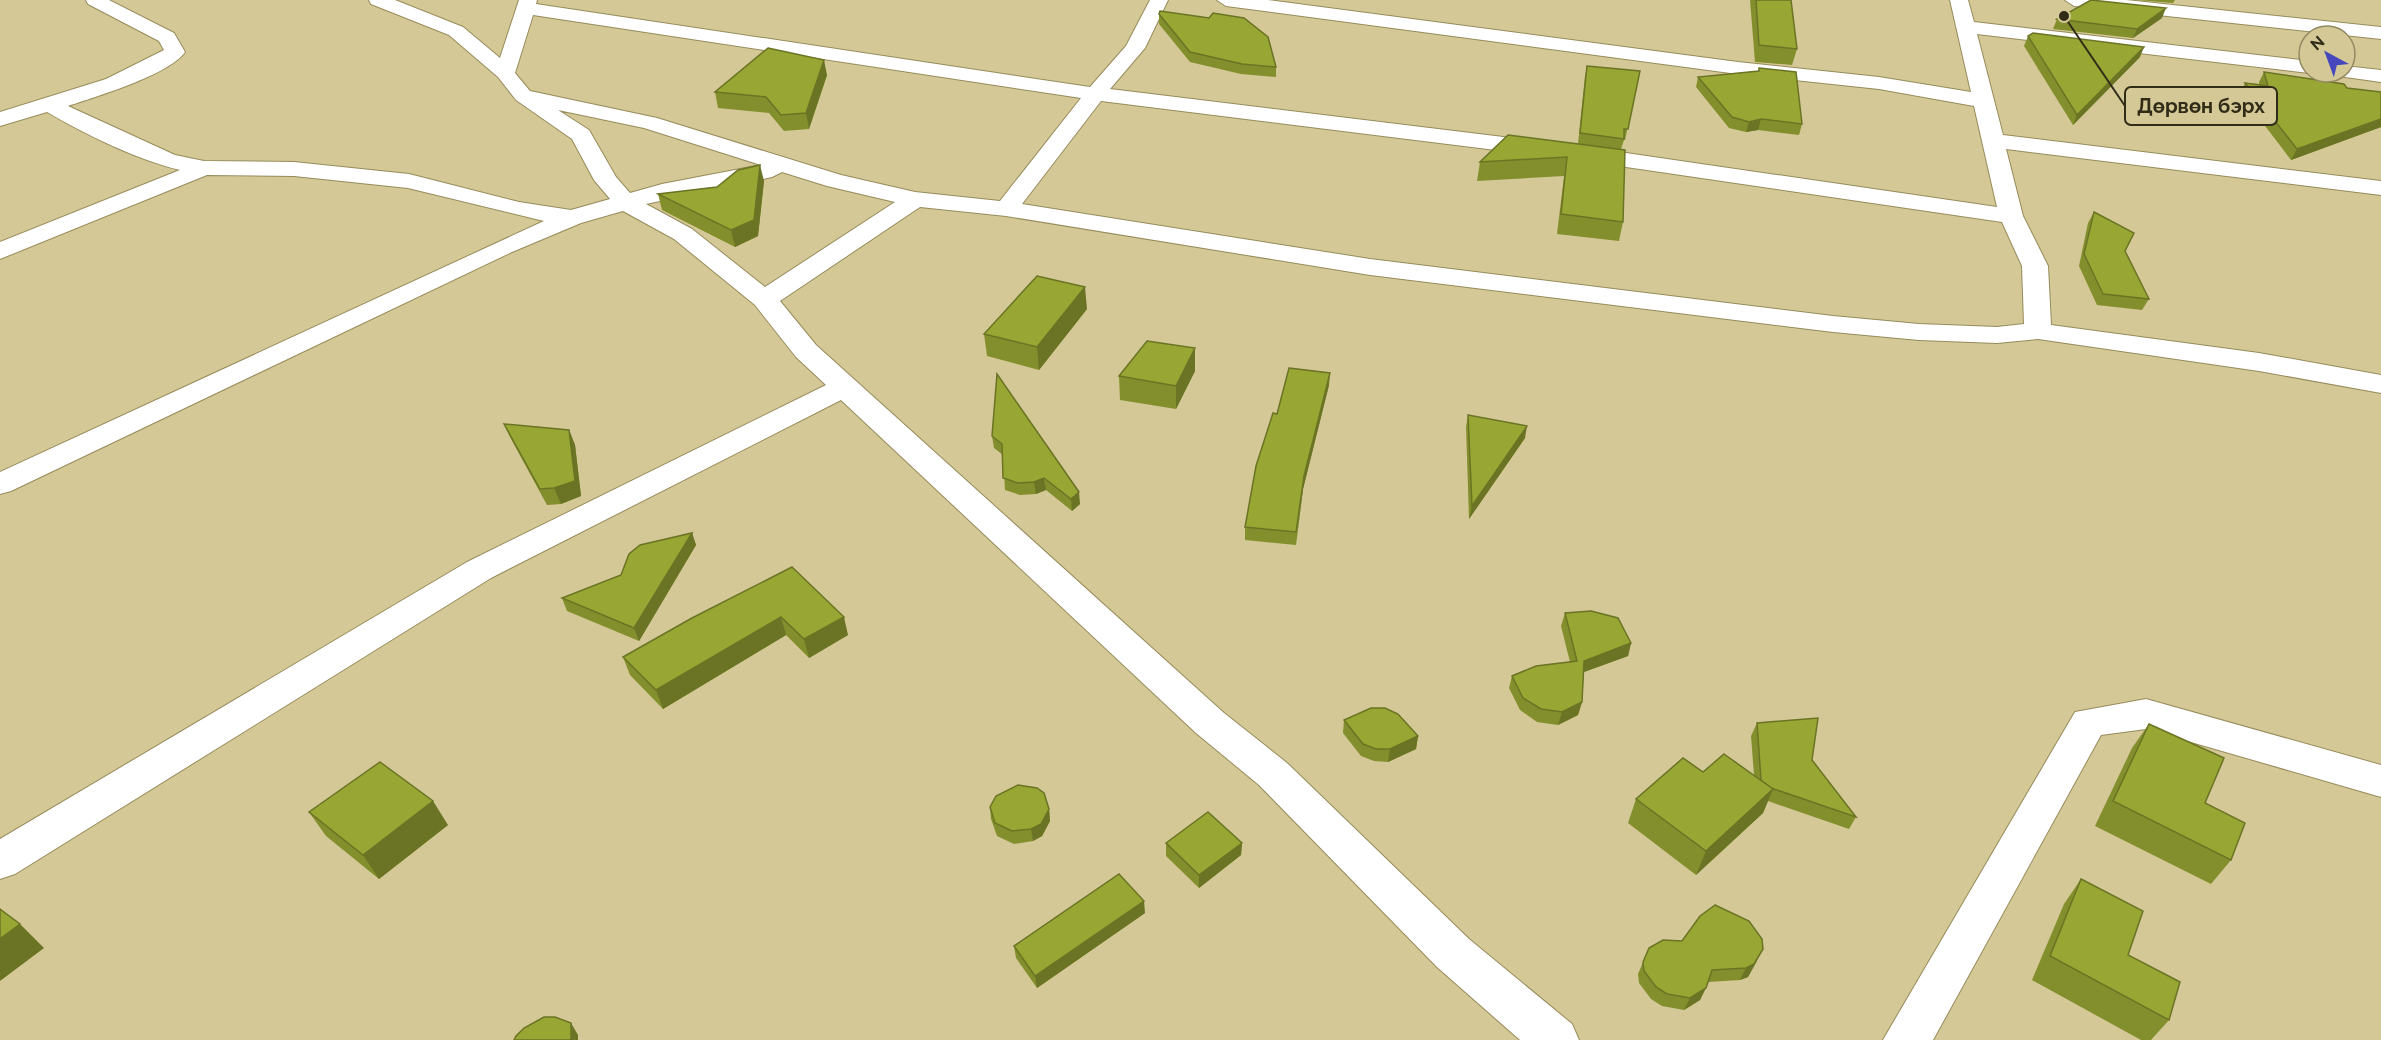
<svg xmlns="http://www.w3.org/2000/svg" width="2381" height="1040" font-family="Raleway,sans-serif">
	<style>
		.lines { fill: none; stroke-linecap: round; stroke-linejoin: round }
		.minor-casing { stroke: #978b5b; stroke-width: 2 }
		.major-casing { stroke: #978b5b; stroke-width: 2 }
		.minor { fill: #fff; fill-rule: evenodd }
		.major { fill: #fff; fill-rule: evenodd }
		.wall { fill: #838f2c }
		.shaded-wall { fill: #6a7424 }
		.building { fill: #98a633; stroke: #6a7424; stroke-width: 1.5 }
		.leader { fill: none; stroke: #312c18; stroke-width: 2 }
		.callout-dot { fill: #312c18; stroke: #d4c896; stroke-width: 2 }
		.callout { fill: #d4c896; stroke: #312c18; stroke-width: 2 }
		.callout-label { font-size: 20px; text-anchor: middle; font-weight: bold; fill: #312c18 }
	</style>
	<rect width="100%" height="100%" fill="#d4c896"/>
	<g class="lines">
		<defs>
			<g id="minor">
				<path d="M86,0H109L174,33L185,52C169,75 95,97 68,106L175,155L204,161L294,162L409,174L519,202L571,210L610,199L594,180L572,139L516,100L498,77L449,35L371,4L369,0H395L463,27L500,58L519,0H537L536,4L1090,87L1126,46L1150,0H1168L1145,48L1110,89L1585,147L1997,207L1974,106L1879,89L1738,74L1226,6L1217,0H1268L1738,62L1879,77L1971,92L1950,0H1968L1974,22L2309,61V72H2314L2309,73L1977,34L2003,135L2381,181V195L2006,149L2023,216L2048,266L2051,325L2259,353L2381,375V393L2259,371L2038,339L1997,343L1919,340L1833,332L1370,275L1006,216L920,207L780,301L816,345L1224,713L1287,763L1469,939L1572,1024L1579,1040H1520L1437,967L1259,785L1196,733L841,400L491,578L15,874L0,879V839L467,562L826,385L796,357L755,305L674,239L623,211L581,223L512,252L11,491L0,494V472L544,221L408,188L294,176L207,175L0,259V242L180,170C137,160 85,134 47,112L0,126V112L106,79L164,50L159,41L88,4ZM533,15L1081,98L1000,201L915,192L841,175L657,118L530,91L515,73ZM1101,101L1585,161L2002,222L2022,266L2024,324L1997,327L1919,324L1833,316L1370,259L1022,204ZM558,110L644,128L761,165L662,184L630,193L616,177L589,130ZM782,172L827,186L895,202L765,287L692,229L646,204L772,177Z"/>
				<path d="M2345,66L2381,70V82L2338,76L2335,72H2345Z"/>
				<path d="M2146,699L2381,765V797L2146,729L2101,735L1933,1040H1883L2075,712Z"/>
			</g>
			<path id="major" d="M2065,0H2126L2381,27V39L2074,6Z"/>
		</defs>
		<use href="#minor" class="minor-casing"/>
		<use href="#major" class="major-casing"/>
		<use href="#minor" class="minor"/>
		<use href="#major" class="major"/>
	</g>
	<g class="wall">
		<path d="M1750,0H1791L1797,49L1792,65L1755,62Z"/>
		<path d="M2137,0H2175L2173,3Z"/>
		<path d="M1159,14L1276,67V77L1241,74L1190,62L1159,24Z"/>
		<path d="M2162,18L2133,38L2053,29L2057,19Z"/>
		<path d="M2028,36L2140,57L2073,125L2024,46Z"/>
		<path d="M1587,66L1640,71L1625,140H1624L1621,149L1623,222L1619,241L1557,234L1564,176L1477,181L1480,162L1578,144L1585,76Z"/>
		<path d="M1759,68L1802,124L1799,135L1758,130L1746,132L1729,128L1696,87L1698,77L1758,71Z"/>
		<path d="M2264,72L2347,88L2381,92V127L2291,160L2240,93L2245,83L2259,84V82Z"/>
		<path d="M827,75L809,129L784,131L769,113L718,108L715,92Z"/>
		<path d="M764,181L758,236L735,247L662,210L658,194Z"/>
		<path d="M2094,212L2125,251L2149,299L2142,310L2097,305L2079,266L2088,223Z"/>
		<path d="M1087,309L1039,370L987,356L984,334Z"/>
		<path d="M1195,371L1176,409L1120,400L1119,376Z"/>
		<path d="M1329,385L1303,489L1296,545L1245,540V527L1277,414Z"/>
		<path d="M1468,415L1525,438L1469,519L1466,427Z"/>
		<path d="M504,424L569,430L575,445L581,496L561,504L547,505L511,439Z"/>
		<path d="M992,436L1080,504L1072,511L1046,490L1036,494L1020,495L1005,490L1003,455L994,448Z"/>
		<path d="M692,533L696,545L639,641L567,611L562,598L621,575Z"/>
		<path d="M792,567L848,635L809,658L786,635L663,709L630,675L623,657Z"/>
		<path d="M1565,613L1631,643L1628,656L1584,672L1582,702L1578,715L1558,725L1537,722L1520,710L1509,688L1512,676L1570,662L1561,626Z"/>
		<path d="M1344,720L1418,736L1416,749L1388,762L1374,761L1361,756L1343,733Z"/>
		<path d="M1757,723L1812,760L1856,817L1849,829L1768,801L1763,813L1696,875L1628,823L1636,799L1703,772L1754,775L1751,736Z"/>
		<path d="M2149,724L2205,803L2231,860L2211,884L2095,826L2132,748Z"/>
		<path d="M990,807L1049,809L1050,821L1042,836L1033,841L1014,844L997,836L991,819Z"/>
		<path d="M309,812L448,825L379,879L326,836Z"/>
		<path d="M1166,843H1242L1241,855L1199,888L1166,856Z"/>
		<path d="M2081,879L2169,1020L2151,1040H2141L2032,980L2064,904Z"/>
		<path d="M1145,913L1037,988L1016,958L1014,946Z"/>
		<path d="M1649,948L1757,961L1748,977L1740,980L1708,982L1700,1000L1684,1010L1662,1006L1651,999L1639,983L1638,974Z"/>
	</g>
	<g class="shaded-wall">
		<path d="M2166,8L2162,18L2133,38L2137,29Z"/>
		<path d="M2144,47L2140,57L2073,125L2077,115Z"/>
		<path d="M824,60L827,75L809,129L806,113Z"/>
		<path d="M1761,119L1758,130L1746,132L1749,122Z"/>
		<path d="M2381,119V127L2291,160L2297,149Z"/>
		<path d="M760,165L764,181L758,236L735,247L731,230Z"/>
		<path d="M1085,287L1087,309L1039,370L1037,347Z"/>
		<path d="M1195,348V371L1176,409V386Z"/>
		<path d="M1330,373L1329,385L1303,489L1296,545L1304,476Z"/>
		<path d="M1527,426L1525,438L1469,519L1472,506Z"/>
		<path d="M569,430L575,445L581,496L561,504L554,488Z"/>
		<path d="M1044,478L1046,490L1036,494L1034,482Z"/>
		<path d="M1079,492L1080,504L1072,511L1071,499Z"/>
		<path d="M692,533L696,545L639,641L634,628Z"/>
		<path d="M781,617L786,635L663,709L656,690Z"/>
		<path d="M844,617L848,635L809,658L804,639Z"/>
		<path d="M1631,643L1628,656L1581,673L1584,661Z"/>
		<path d="M1582,702L1578,715L1558,725L1562,712Z"/>
		<path d="M1418,736L1416,749L1388,762L1390,749Z"/>
		<path d="M1773,789L1763,813L1696,875L1706,851Z"/>
		<path d="M433,801L448,825L379,879L363,855Z"/>
		<path d="M1049,809L1050,821L1042,836L1033,841L1031,829Z"/>
		<path d="M1242,843L1241,855L1199,888V875Z"/>
		<path d="M1144,901L1145,913L1037,988L1035,976Z"/>
		<path d="M20,924L44,948L0,981V939Z"/>
		<path d="M1763,949L1748,977L1740,980L1746,968Z"/>
		<path d="M1706,988L1700,1000L1684,1010L1690,998Z"/>
		<path d="M571,1023L578,1035V1040H571Z"/>
	</g>
	<g class="building">
		<path d="M1756,0H1791L1797,49L1759,45Z"/>
		<path d="M2091,0L2166,8L2137,29L2057,19Z"/>
		<path d="M1160,11L1209,18L1213,13L1244,18L1268,37L1276,67L1242,64L1190,52L1159,14Z"/>
		<path d="M2033,33L2144,47L2077,115L2028,36Z"/>
		<path d="M768,48L824,60L806,113L781,115L766,97L715,92Z"/>
		<path d="M1587,66L1640,71L1628,129H1624V139L1580,133Z"/>
		<path d="M1759,68L1796,72L1802,124L1761,119L1749,122L1732,117L1698,77L1759,71Z"/>
		<path d="M2264,72L2344,84L2347,88L2381,92V119L2297,149L2245,83L2268,86Z"/>
		<path d="M1508,135L1625,150L1623,222L1561,214L1567,157L1480,162Z"/>
		<path d="M760,165L754,220L731,230L658,194L717,187L738,170Z"/>
		<path d="M2094,212L2134,233L2125,251L2149,299L2103,294L2084,254Z"/>
		<path d="M1037,276L1085,287L1037,347L984,334Z"/>
		<path d="M1147,341L1195,348L1176,386L1119,376Z"/>
		<path d="M1289,368L1330,373L1304,476L1296,532L1245,527L1256,466L1273,413L1277,414Z"/>
		<path d="M997,374L1079,492L1071,499L1044,478L1034,482L1018,483L1003,478L1002,444L992,436Z"/>
		<path d="M1468,415L1527,426L1472,506Z"/>
		<path d="M504,424L569,430L575,481L554,488L540,489Z"/>
		<path d="M692,533L634,628L562,598L621,575L629,554L640,545Z"/>
		<path d="M792,567L844,617L804,639L781,617L656,690L623,657L692,618Z"/>
		<path d="M1591,611L1618,618L1631,643L1584,661L1582,702L1562,712L1541,709L1523,698L1512,676L1536,666L1577,661L1565,613Z"/>
		<path d="M1371,708H1385L1398,714L1418,736L1390,749H1376L1363,744L1344,720Z"/>
		<path d="M1818,718L1812,760L1856,817L1771,788L1761,780L1757,723Z"/>
		<path d="M2149,724L2224,758L2205,803L2245,823L2231,860L2113,801Z"/>
		<path d="M1724,754L1773,789L1706,851L1636,799L1683,758L1703,772Z"/>
		<path d="M380,762L433,801L363,855L309,812Z"/>
		<path d="M1018,785L1037,788L1044,793L1049,809L1041,824L1031,829L1012,831L995,823L990,807L996,796Z"/>
		<path d="M1208,812L1242,843L1199,875L1166,843Z"/>
		<path d="M1119,874L1144,901L1035,976L1014,946Z"/>
		<path d="M2081,879L2143,911L2128,955L2180,982L2169,1020L2050,956Z"/>
		<path d="M1715,905L1749,921L1762,939L1763,949L1754,964L1746,968L1712,970L1706,988L1690,998L1667,994L1656,987L1644,971L1643,962L1649,948L1663,940L1682,941L1700,916Z"/>
		<path d="M0,909L20,924L0,939Z"/>
		<path d="M544,1017H555L571,1023V1040H514L516,1036L524,1028Z"/>
	</g>
	<path class="leader" d="M2064 16L2125 106"/>
	<circle class="callout-dot" cx="2064" cy="16" r="6"/>
	<rect class="callout" x="2125" y="87" width="152" height="38" rx="6"/>
	<g class="callout-label">
		<text x="2201" y="113">Дөрвөн бэрх</text>
	</g>
	<g transform="translate(2327 54) rotate(319)"><circle r="28" fill="#d4c896" stroke="#938a64" stroke-width="1.5"/>
	<path d="M0-4.5L10 22L0 15L-10 22Z" fill="#4647bd"/>
	<text y="-9" font-size="16" font-weight="bold" text-anchor="middle" fill="#312c18">N</text>
	</g>
</svg>
